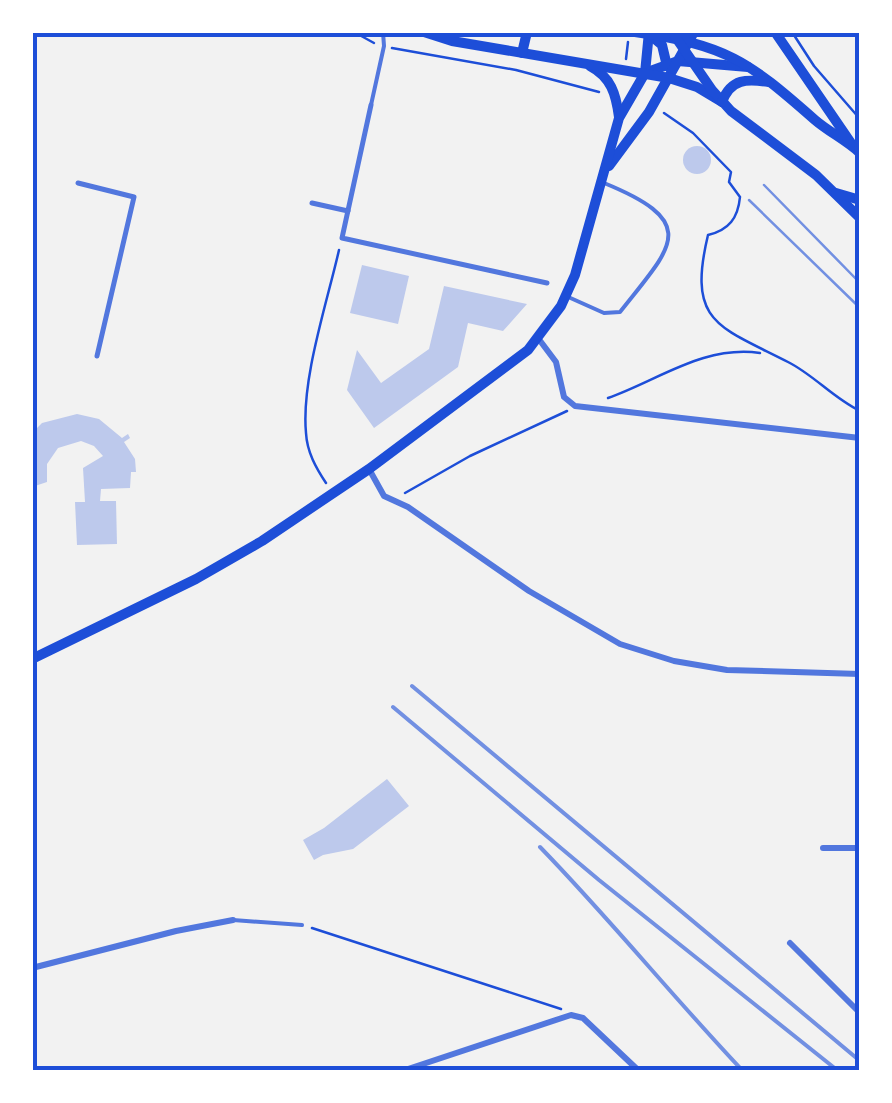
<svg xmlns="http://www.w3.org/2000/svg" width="892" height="1103" font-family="'Alegreya Sans',sans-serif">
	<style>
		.building { fill: #bdc9ec }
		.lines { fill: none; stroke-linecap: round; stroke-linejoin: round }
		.path { stroke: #1d4ed8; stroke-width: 2.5 }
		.service { stroke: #5277de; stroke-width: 4 }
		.pedestrian { stroke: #5277de; stroke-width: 5 }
		.minor { stroke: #5277de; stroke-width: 6 }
		.secondary { stroke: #1d4ed8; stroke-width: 10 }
		.primary { stroke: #1d4ed8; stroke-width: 10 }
		.tram { stroke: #7290e2; stroke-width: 2.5 }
		.rail { stroke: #7290e2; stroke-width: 4 }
		.neatline { fill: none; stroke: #1d4ed8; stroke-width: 4 }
	</style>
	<rect width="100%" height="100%" fill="#f2f2f2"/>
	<g class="building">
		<circle cx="697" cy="160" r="14"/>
		<path d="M362,265L409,276L398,324L350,313Z"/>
		<path d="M444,286L527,304L503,331L468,323L458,367L374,428L347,390L357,350L381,383L429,349Z"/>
		<path d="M77,414L99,419L122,438L128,434L130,438L124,442L135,459L136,472H131L130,488L101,489L100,501H116L117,544L77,545L75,502H85L83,468L103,456L94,446L81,441L58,448L47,464V482L32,487V433L42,423Z"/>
		<path d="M387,779L409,806L353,849L323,855L314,860L303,840L324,828Z"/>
	</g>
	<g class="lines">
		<g class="path">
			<path d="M354,32L374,43"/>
			<path d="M792,32L814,66L860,119"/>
			<path d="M392,48L516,70L599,92"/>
			<path d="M626,59L628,42"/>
			<path d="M664,113L693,133L731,172L729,182L740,197C738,218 729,230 708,235C687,323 718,326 788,362C814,375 833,398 860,411"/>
			<path d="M608,398C659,380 703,345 760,353"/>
			<path d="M326,483C316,468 307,452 306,433C301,380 327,303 339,250"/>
			<path d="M405,493L470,456L567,411"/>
			<path d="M312,928L561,1009"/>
		</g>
		<g class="service">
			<path d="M371,105L384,46L383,32"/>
			<path d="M566,296L604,313L620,312C672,246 702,223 604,183"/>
			<path d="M233,920L302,925"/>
		</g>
		<g class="pedestrian">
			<path d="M371,105L342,238L547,283"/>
			<path d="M78,183L134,197L97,356"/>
			<path d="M312,203L348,211"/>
		</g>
		<g class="minor">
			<path d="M538,338L556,362L564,397L575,406L860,438"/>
			<path d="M369,469L384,496L408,507L529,591L620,644L674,661L727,670L860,674"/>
			<path d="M823,848H860"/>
			<path d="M790,943L860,1013"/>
			<path d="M32,968L176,931L233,920"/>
			<path d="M405,1070L571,1015L583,1018L638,1070"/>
		</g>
		<g class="secondary">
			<path d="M650,35L662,45L667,66"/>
			<path d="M590,66C611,77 616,94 619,117"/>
			<path d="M645,73L678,61L748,67"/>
			<path d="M609,166L649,112L694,32"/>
			<path d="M32,659L196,579L262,541L369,469L528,350L561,306L575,275L619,118L645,73L649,32"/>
		</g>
		<g class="primary">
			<path d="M424,32L452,41L669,78L697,87L722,102"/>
			<path d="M635,32C726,45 747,60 815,120C829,132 846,140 860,153"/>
			<path d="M672,32L712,90L731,111L816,175L860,218"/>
			<path d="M775,32L851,143"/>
			<path d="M522,53L527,32"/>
			<path d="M722,102C731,78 747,79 769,82"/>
			<path d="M836,193L860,200"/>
		</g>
		<g class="tram">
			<path d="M764,185L860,283"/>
			<path d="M749,200L860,308"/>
		</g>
		<g class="rail">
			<path d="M412,686L860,1061"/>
			<path d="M393,707L599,880L837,1070"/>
			<path d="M540,847C610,919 673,997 742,1070"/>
		</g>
	</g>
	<rect width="892" height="1103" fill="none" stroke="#ffffff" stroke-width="70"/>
	<rect x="35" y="35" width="822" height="1033" class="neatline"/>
</svg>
